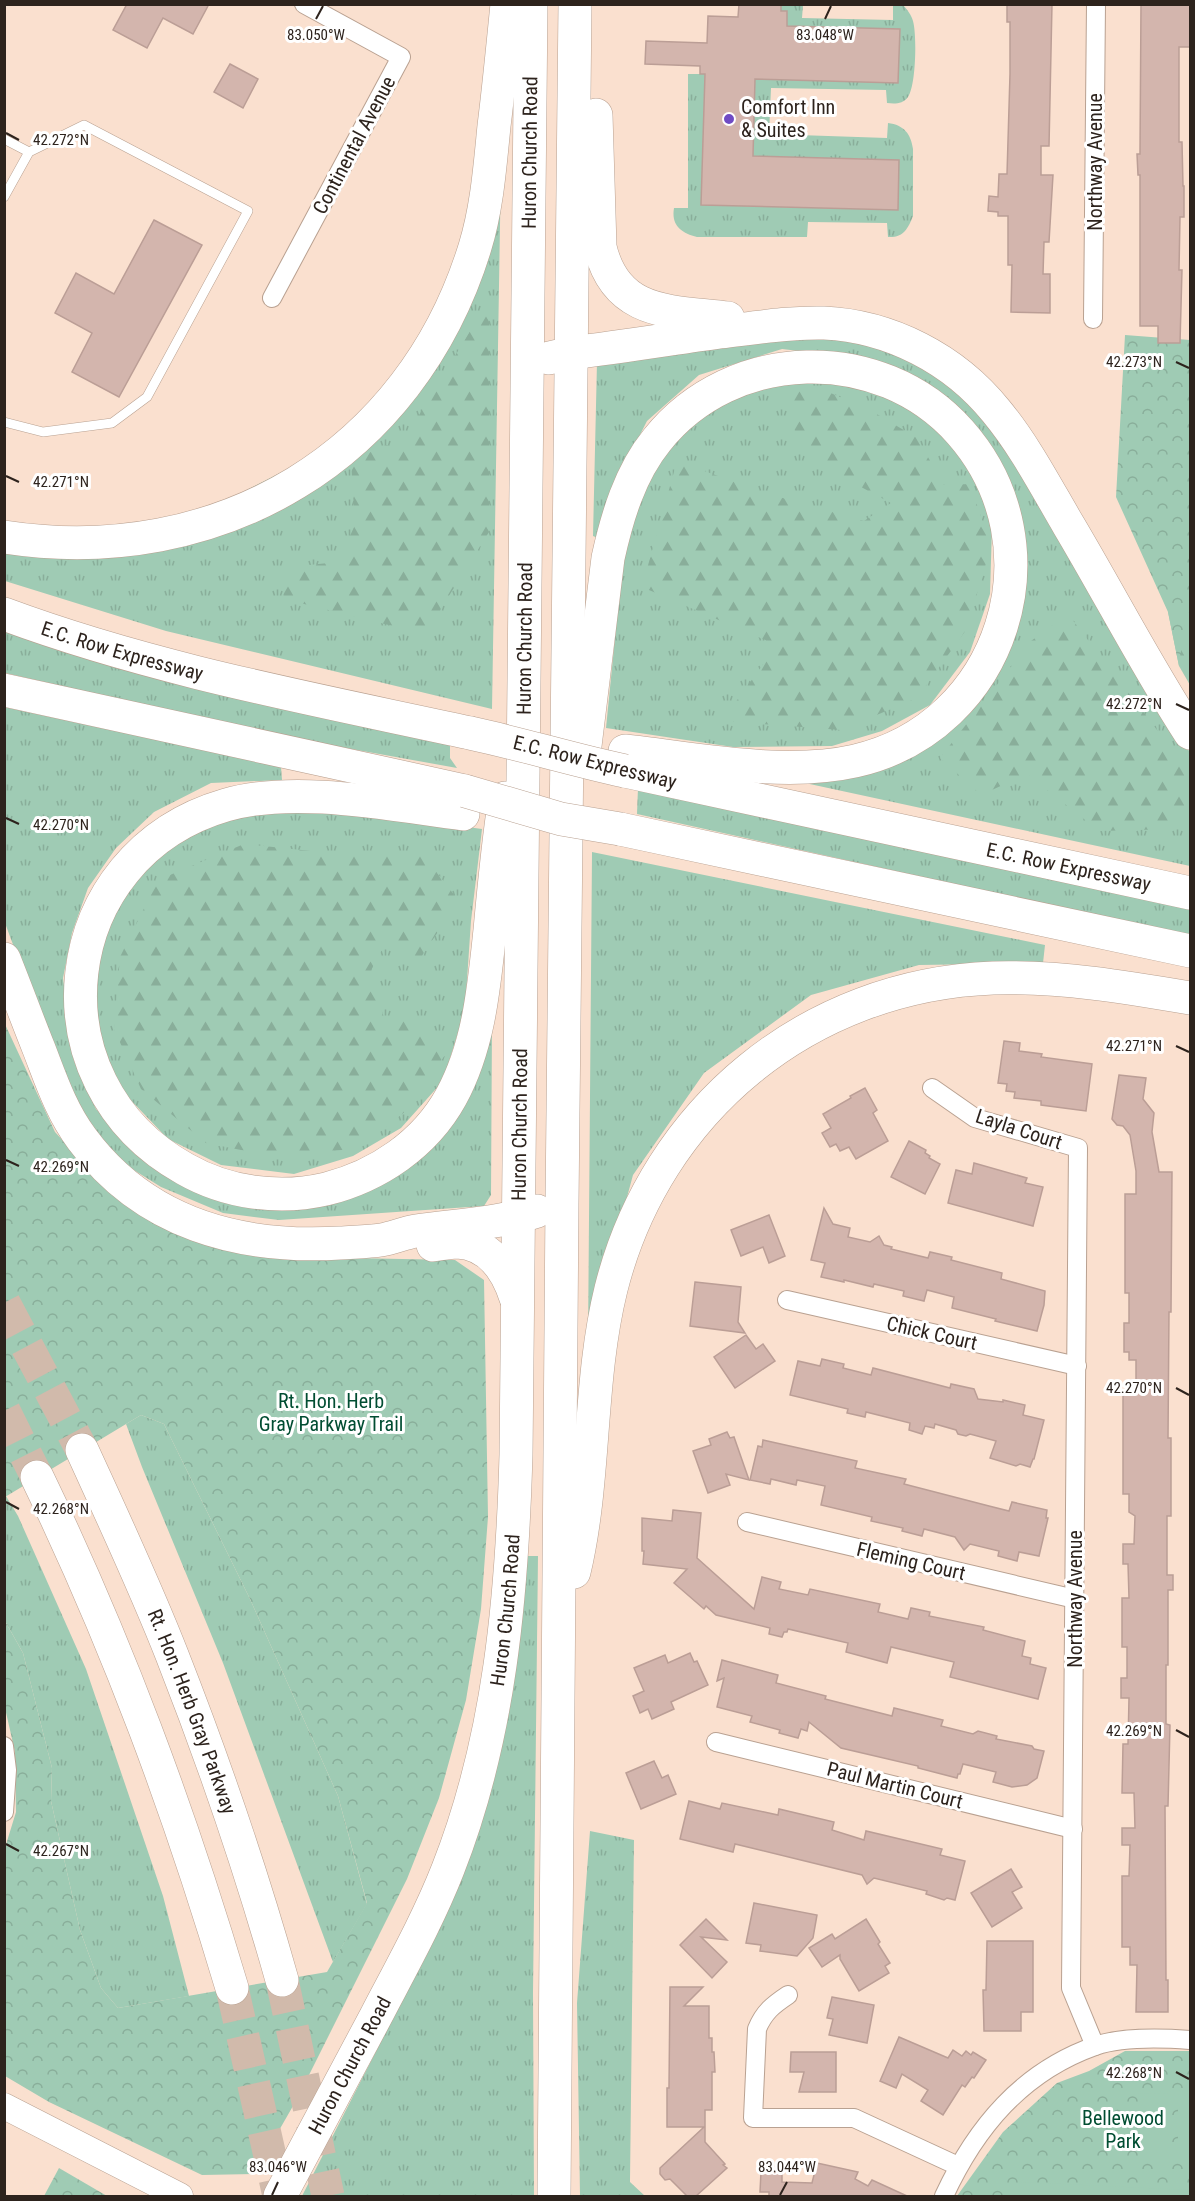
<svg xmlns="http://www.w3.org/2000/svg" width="1195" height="2201" font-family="'Roboto Condensed',sans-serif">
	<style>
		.grass { fill: url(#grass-tufts) }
		.forest { fill: url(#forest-firs) }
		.park { fill: url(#park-crowns) }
		.pitch { fill: #9fcbb4 }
		.building { fill: #d3b5ad; stroke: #bb9e96; stroke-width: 1.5 }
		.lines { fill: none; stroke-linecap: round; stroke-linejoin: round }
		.highway-tunnel { stroke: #d1baab; stroke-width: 33; stroke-dasharray: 33 16; stroke-linecap: butt }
		.lane-casing { stroke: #b9a191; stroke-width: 10 }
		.street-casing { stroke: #b9a191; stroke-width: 20 }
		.secondary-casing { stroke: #b9a191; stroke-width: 27 }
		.highway-casing { stroke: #b9a191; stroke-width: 34 }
		.lane { stroke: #fff; stroke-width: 9 }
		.street { stroke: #fff; stroke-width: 18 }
		.secondary { stroke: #fff; stroke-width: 26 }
		.highway { stroke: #fff; stroke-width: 33 }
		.highway-bridge-casing { stroke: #b9a191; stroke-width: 34; stroke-linecap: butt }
		.highway-bridge { stroke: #fff; stroke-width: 33 }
		.ticks { fill: none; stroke: #2d231d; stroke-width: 2 }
		.poi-dot { fill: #6f4bc4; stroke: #fff; stroke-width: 2 }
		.labels { text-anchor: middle; stroke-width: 6; stroke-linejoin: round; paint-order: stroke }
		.poi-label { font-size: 20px; fill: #2d231d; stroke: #fff; text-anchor: start }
		.street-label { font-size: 20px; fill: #2d231d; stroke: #fff }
		.park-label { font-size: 20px; fill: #014d32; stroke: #fff }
		.ticks-label { font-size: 15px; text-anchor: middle; fill: #2d231d; stroke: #fff; stroke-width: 6; stroke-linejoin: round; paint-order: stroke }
	</style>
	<defs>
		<pattern id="grass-tufts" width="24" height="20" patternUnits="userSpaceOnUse" patternTransform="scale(1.5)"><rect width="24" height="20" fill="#9fcbb4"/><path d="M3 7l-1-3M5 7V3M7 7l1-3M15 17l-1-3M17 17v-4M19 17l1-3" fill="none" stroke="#89ae9a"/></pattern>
		<pattern id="forest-firs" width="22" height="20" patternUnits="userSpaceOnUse" patternTransform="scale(1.5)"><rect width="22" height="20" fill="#9fcbb4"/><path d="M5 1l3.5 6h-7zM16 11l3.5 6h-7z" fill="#89ae9a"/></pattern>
		<pattern id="park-crowns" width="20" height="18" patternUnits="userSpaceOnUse" patternTransform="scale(1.5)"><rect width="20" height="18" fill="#9fcbb4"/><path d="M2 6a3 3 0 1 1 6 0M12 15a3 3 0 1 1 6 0" fill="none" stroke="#89ae9a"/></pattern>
	</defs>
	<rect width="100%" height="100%" fill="#fae0cf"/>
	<g class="grass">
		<path d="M893,4L903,5C908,11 911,14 913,21C917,35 916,86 908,97C903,104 895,104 887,103L886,90L771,88L769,134L887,138L888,123C904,125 911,134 913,149V216C908,229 903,238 888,237L887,223L808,222L807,237H697C681,233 671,225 674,208H688V74H705L702,205L897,210L898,160L753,156L755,79L787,26V11H781V5H803L802,18L893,20Z"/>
		<path d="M501,165L492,709L166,631L5,581V546L118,556L389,417Z"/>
		<path d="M780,333L858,335L953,385L998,431L1177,736L1190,752V866L805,783L866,772L988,680L1003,480L858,358L782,349L699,375L647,421L611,492L598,538L593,536L597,362Z"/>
		<path d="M803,375L863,382L909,404L951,438L978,482L992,527L990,594L970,652L930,705L882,731L832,746L733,747L606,728L623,557L647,470L698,412Z"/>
		<path d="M5,629L450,745V758L457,768L296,739L5,673Z"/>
		<path d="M4,707L281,767L282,780L211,783L154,812L116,848L88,888L72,933L63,978L74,1061L96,1109L137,1151L234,1200L404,1166L492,1022L491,1195L484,1206L279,1220L223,1213L161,1187L121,1162L79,1114L48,1039L5,923Z"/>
		<path d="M638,788L1190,903V936L637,814Z"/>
		<path d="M253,809H337L482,829L471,921L465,1010L443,1081L401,1128L353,1156L294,1174L221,1165L168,1139L121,1090L96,1042L92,989L103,924L143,863L190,830Z"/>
		<path d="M592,852L1045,945L1043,963L919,965L811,995L704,1073L633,1175L588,1341Z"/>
		<path d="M141,1415L164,1424L250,1599L338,1796L367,1904L333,1962L223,1663L142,1467L126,1424Z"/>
		<path d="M6,1496L18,1516L86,1669L163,1896L189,1996L118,2008L101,1988L80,1930L51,1801L52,1768L23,1653L5,1621Z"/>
		<path d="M528,1556H538L533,1993L534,2196H302L412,1981L503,1730Z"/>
		<path d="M590,1831L634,1840L630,2182L645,2196H580L577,2003Z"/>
	</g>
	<g class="forest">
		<path d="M489,300V532L425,634L284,599L280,568L338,562L355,525L351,461L386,445L399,448Z"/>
		<path d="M819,388L870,410L917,438L944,485L970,484L991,547L966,630L917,698L841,730L722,721L777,645L642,587L677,461L765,493L864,521L891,503L805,457L780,393Z"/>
		<path d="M1168,612L1190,613V685L1179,666Z"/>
		<path d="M1068,614L1167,743L1190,770V815L1173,829L1099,831L1027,774L981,795L940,758L1031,641Z"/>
		<path d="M244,844L340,854L420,851L455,896L446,920L419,960L385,944L370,972L384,1018L422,1021L445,1055L407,1110L360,1148L276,1157L206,1143L141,1089L114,1029L120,957L158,880Z"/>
	</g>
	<g class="park">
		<path d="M1125,335L1190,340V613H1186L1179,666L1168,612L1116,497Z"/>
		<path d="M4,1022L55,1132L107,1189L297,1257L455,1260L484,1280L488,1517L481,1609L466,1700L439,1798L407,1879L297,2099L254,2174L202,2175L49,2102L5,2076L4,1851L16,1812L15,1752L5,1708V1621L23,1653L52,1768L51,1801L80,1930L101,1988L118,2008L327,1972L367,1903L338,1796L250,1599L164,1424L141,1415L5,1497Z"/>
		<path d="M1125,2051H1190V2196H957L1003,2132L1057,2083L1089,2071Z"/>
		<path d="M59,2168L107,2196H44Z"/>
	</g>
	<g class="pitch">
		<path d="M1138,2093L1168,2094V2160H1138Z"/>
		<rect x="1178" y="2094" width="12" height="67"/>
		<path d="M1019,2182L1190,2190V2196H1019Z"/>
	</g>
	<g class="building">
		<path d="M127,4H209L193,34L163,18L147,48L113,30Z"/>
		<path d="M739,4H781V11H787V26L900,29L898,83L755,79L753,156L899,160L898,210L701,205L705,74H700V66L645,64L646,41L707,43L708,16L738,17Z"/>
		<path d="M1007,4H1052L1049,146H1041V175H1053L1049,242H1044L1043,274H1050V313L1011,312L1012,265H1008V216H998V212L988,211L989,196L998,197L999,174H1007L1010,74V22H1007Z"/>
		<path d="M1141,4H1191V47H1179V142H1182L1183,186H1184V217H1180L1179,270H1182L1180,343H1158V326H1140V175H1138L1137,154H1140Z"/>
		<path d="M230,64L258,79L243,108L214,92Z"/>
		<path d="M154,220L202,245L119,397L72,372L92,333L55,313L76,273L114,294Z"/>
		<path d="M1004,1041L1020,1043L1019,1051L1042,1054L1041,1057L1092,1064L1086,1111L1041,1105V1101L1014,1098L1015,1092L1006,1091L1007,1084L998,1083Z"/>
		<path d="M1119,1075L1146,1078L1143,1099L1154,1113L1152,1132L1159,1172H1172L1171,1312H1169L1168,1438H1171V1516H1167V1575H1173V1590H1168V1665H1166V1724L1170,1725L1168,1806H1165L1166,1980H1168V2012H1136L1137,1965H1130V1947H1122V1876H1129L1130,1845H1122V1828H1135L1134,1793H1122L1123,1744H1128L1129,1698H1121V1678H1127V1647H1122V1598H1129L1128,1564H1123V1544H1134L1135,1516L1129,1512V1494H1123V1395H1136V1360H1129V1352H1124V1323H1129V1293H1125V1194H1136V1171L1130,1135L1123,1126L1117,1125L1112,1119Z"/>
		<path d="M865,1088L877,1110L873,1113L888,1141L856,1159L849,1147L840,1151L836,1144L830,1147L822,1133L831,1128L823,1114L851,1098L850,1096Z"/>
		<path d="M909,1141L926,1150L925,1153L930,1156L929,1158L940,1164L925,1194L891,1177Z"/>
		<path d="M974,1163L1027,1178L1025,1183L1043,1187L1033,1226L948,1203L956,1170L972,1174Z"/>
		<path d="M824,1208L833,1224L850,1228L848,1237L870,1242L879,1236L884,1245L892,1247L891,1249L928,1258L930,1252L952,1257L951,1260L1002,1273L1001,1279L1045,1291L1044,1305L1037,1331L995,1321L996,1319L952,1308L954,1297L927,1290L924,1301L903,1296L904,1291L874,1284L873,1287L844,1280V1282L821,1277L825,1263L811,1260Z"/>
		<path d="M769,1215L785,1256L769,1263L763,1247L741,1256L731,1230Z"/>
		<path d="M695,1282L741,1287L738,1322L745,1333L690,1326Z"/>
		<path d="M746,1335L756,1349L763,1344L775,1361L735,1388L714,1357Z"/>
		<path d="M822,1359L844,1364L843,1368L871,1375L873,1368L950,1388L951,1384L974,1389L978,1399L1003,1402V1400L1025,1405L1023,1415L1044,1420L1034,1459H1033L1030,1467L1020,1464L1016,1466L990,1458L996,1441L970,1434L966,1436L958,1434L956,1430L935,1424L934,1428L925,1426L922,1434L909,1430L910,1423L866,1412L865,1417L847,1413L848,1409L790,1395L798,1361L820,1366Z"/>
		<path d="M727,1432L730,1438L734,1437L749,1480L726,1474L730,1485L708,1493L693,1451L711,1445L709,1439Z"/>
		<path d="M763,1440L857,1461L855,1468L906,1479L904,1484L989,1506L1009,1511L1012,1502L1047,1510L1046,1518H1048L1039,1556L1019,1552L1017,1561L998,1556L999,1551L970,1544L964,1550L955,1537L924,1529L922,1536L902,1531L903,1528L871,1521L872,1517L821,1505L825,1486L797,1480L796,1485L771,1479L770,1484L750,1480L758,1446L762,1447Z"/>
		<path d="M673,1510L701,1513L697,1558L754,1609L762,1577L781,1582L779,1589L808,1595L810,1589L880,1604L878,1612L908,1619L911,1608L930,1612L929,1616L984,1627L983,1630L1025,1641L1022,1656L1031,1658L1030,1664L1046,1668L1038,1699L950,1677L954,1662L891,1647L887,1663L846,1652L848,1643L788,1629L787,1632H784L782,1637L769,1634L770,1628L716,1615L706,1606L704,1609L674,1583L687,1569L643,1564L644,1551H642V1518L672,1521Z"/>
		<path d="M690,1653L694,1662L697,1661L708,1685L671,1702L674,1709L652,1719L648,1709L640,1713L633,1696L644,1691L634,1668L665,1655L668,1663Z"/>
		<path d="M722,1660L778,1675L776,1683L826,1696L825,1699L892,1716L894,1708L943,1720L941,1726L973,1734L978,1731L997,1736L996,1739L1032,1746L1034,1749L1044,1751L1037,1778L1027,1785L1012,1787L993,1782L996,1772L963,1764L960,1774H958L957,1778L918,1768V1766L841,1748L809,1722L807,1731L801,1729L798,1738L779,1733L780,1730L750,1722L752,1716L717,1707L724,1678L717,1681Z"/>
		<path d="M654,1761L662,1778L668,1775L676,1794L641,1809L626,1773Z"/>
		<path d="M689,1801L720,1809L722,1803L778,1815L779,1809L834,1822L832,1830L864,1840L866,1831L942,1849L940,1855L965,1861L955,1900L947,1898L944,1900L926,1894L927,1891L874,1878L867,1884L862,1875L735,1844L733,1852L680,1839Z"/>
		<path d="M1011,1869L1022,1887L1012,1892L1022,1908L992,1927L971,1893Z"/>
		<path d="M754,1903L817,1915L813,1938L797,1956L760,1951L761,1945L746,1943Z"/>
		<path d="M706,1919L727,1940L701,1937L727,1962L712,1978L680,1945Z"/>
		<path d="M866,1919L880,1942L878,1944L890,1963L885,1966L889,1973L859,1991L840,1959V1955L822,1967L809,1948L832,1934L835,1939Z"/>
		<path d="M987,1941H1033V2012H1021V2031H984L983,1990H986Z"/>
		<path d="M670,1987H703L684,2006H709V2038H712V2052H714L715,2072H712V2110H705V2142L725,2164L723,2165L727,2168L696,2196H687L670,2179L665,2180L660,2174V2168L704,2127H667V2088H669Z"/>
		<path d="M832,1997L874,2005L867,2043L829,2035L833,2019L827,2018Z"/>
		<path d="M899,2037L948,2058L953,2050L962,2056L966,2051L971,2055L973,2052L986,2060L974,2078L972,2077L965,2087L962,2085L943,2115L921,2101L928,2090L902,2074L896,2088L880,2081Z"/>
		<path d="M791,2052H836V2092H799L804,2072H790Z"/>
		<path d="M817,2163L858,2172L855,2179L868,2186L872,2180L907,2196H769V2192H760L761,2172H782V2182L812,2183Z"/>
	</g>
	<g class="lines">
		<g class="highway-tunnel">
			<path d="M4,1303L82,1450"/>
			<path d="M4,1411L37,1477"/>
			<path d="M282,1980L328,2196"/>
			<path d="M232,1988L279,2196"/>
		</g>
		<defs>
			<g id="lane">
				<path d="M4,139L29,152"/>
				<path d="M4,197L29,152L84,125L248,211L147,397L112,423L43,432L4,422"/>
			</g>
			<g id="street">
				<path d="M272,298L401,57L304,4"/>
				<path d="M1093,319L1096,4"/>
				<path d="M932,1088L975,1118L1078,1148L1071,1988L1095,2046"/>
				<path d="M787,1300L1077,1366"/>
				<path d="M747,1522L1075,1599"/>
				<path d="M716,1742L1073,1829"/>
				<path d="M4,1746L7,1770L4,1812"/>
				<path d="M788,1995C773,2005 764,2012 757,2029L753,2118H854L958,2166"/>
				<path d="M944,2196C976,2127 1022,2072 1095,2046C1121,2037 1163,2038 1190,2040"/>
			</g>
			<path id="secondary" d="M4,2106L180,2196"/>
			<g id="highway">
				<path d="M596,115L600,247C616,316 671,311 728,318"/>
				<path d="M549,358L571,353C621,347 670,339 720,332C754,328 789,322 824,323C890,326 954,359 996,411C1025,446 1046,487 1069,526C1110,595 1147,667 1190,733"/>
				<path d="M4,537C219,570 411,456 475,247C487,208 490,166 494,126C499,86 503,45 507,4"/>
				<path id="s1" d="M4,614C155,670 314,699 470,733"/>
				<path d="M4,690L465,791"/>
				<path d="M584,754L608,558C617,517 630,473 657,440C732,346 880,342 960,432C1061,546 1004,727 855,761C784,777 697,759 625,751"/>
				<path id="s2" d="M625,771L1190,893"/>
				<path d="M463,814C392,805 295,785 226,805C53,855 28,1082 185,1169C227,1193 279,1200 326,1189C378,1176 425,1144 451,1097C479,1046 484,987 490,930C494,886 498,842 505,798"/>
				<path d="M620,829L1190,951"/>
				<path d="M4,959C16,989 27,1019 39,1049C51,1080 61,1111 82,1139C144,1223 239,1249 340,1243C353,1242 368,1242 381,1240C393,1238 404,1233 416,1231C457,1225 498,1224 537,1211"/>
				<path d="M433,1245C441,1244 450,1242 457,1242C489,1243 507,1270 516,1298"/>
				<path id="s3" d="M82,1450C113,1518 145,1586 172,1655C214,1762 251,1870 282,1980"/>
				<path d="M37,1477C118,1645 179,1810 232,1988"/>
				<path d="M574,1572C596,1480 588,1382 611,1289C656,1110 808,985 993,978C1060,976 1125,987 1190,998"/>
				<path id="s4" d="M280,2196C312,2136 344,2076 376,2016C401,1968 428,1920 448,1869C500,1737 512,1596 516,1455L531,4"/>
				<path d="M554,2196L562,1204L575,4"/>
			</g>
		</defs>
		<use href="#lane" class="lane-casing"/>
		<use href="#street" class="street-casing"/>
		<use href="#secondary" class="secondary-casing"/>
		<use href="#highway" class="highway-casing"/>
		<use href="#lane" class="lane"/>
		<use href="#street" class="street"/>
		<use href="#secondary" class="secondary"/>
		<use href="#highway" class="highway"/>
		<defs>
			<g id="highway-bridge">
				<path d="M470,733C522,744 573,760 625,771"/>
				<path d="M465,791L561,819L620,829"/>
			</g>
		</defs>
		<use href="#highway-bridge" class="highway-bridge-casing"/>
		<use href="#highway-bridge" class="highway-bridge"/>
	</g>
	<path class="ticks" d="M316,19L323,6M825,19L831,6M6,133L19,140M1176,362L1189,368M6,476L19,482M1176,704L1189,710M6,818L19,824M1176,1046L1189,1052M6,1160L19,1166M1176,1388L1189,1395M6,1502L19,1509M1176,1730L1189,1737M6,1844L19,1851M1176,2072L1189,2079M272,2195L278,2182M780,2195L787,2182"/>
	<circle class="poi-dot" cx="729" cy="119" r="6"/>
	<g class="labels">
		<g class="poi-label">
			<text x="741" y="114">Comfort Inn<tspan x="741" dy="23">&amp; Suites</tspan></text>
		</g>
		<g class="street-label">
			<text transform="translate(354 145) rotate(-62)" y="7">Continental Avenue</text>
			<text dy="7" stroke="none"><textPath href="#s4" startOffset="2092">Huron Church Road</textPath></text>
			<text transform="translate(1095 162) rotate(-90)" y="7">Northway Avenue</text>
			<text dy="7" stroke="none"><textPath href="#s4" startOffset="1606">Huron Church Road</textPath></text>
			<text dy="7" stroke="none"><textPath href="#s1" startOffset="124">E.C. Row Expressway</textPath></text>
			<text transform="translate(595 762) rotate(14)" y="7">E.C. Row Expressway</text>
			<text dy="7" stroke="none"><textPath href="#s2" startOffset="454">E.C. Row Expressway</textPath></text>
			<text dy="7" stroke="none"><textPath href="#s4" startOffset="1120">Huron Church Road</textPath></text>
			<text transform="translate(1019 1129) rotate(18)" y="7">Layla Court</text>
			<text transform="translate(932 1333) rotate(13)" y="7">Chick Court</text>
			<text transform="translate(911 1561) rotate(13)" y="7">Fleming Court</text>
			<text transform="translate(1075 1599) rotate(-90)" y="7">Northway Avenue</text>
			<text dy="7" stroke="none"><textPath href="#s4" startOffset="634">Huron Church Road</textPath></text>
			<text dy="7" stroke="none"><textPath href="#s3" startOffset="284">Rt. Hon. Herb Gray Parkway</textPath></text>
			<text transform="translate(895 1785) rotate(14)" y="7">Paul Martin Court</text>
			<text dy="7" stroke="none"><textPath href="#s4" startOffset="148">Huron Church Road</textPath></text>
		</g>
		<g class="park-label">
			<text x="331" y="1408">Rt. Hon. Herb<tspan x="331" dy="23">Gray Parkway Trail</tspan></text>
			<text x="1123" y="2125">Bellewood<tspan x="1123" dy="23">Park</tspan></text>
		</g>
	</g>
	<g class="ticks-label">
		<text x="316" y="40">83.050°W</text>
		<text x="825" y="40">83.048°W</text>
		<text x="61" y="145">42.272°N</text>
		<text x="1134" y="367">42.273°N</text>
		<text x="61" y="487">42.271°N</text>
		<text x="1134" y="709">42.272°N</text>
		<text x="61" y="830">42.270°N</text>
		<text x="1134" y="1051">42.271°N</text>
		<text x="61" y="1172">42.269°N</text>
		<text x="1134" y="1393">42.270°N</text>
		<text x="61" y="1514">42.268°N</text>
		<text x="1134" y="1736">42.269°N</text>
		<text x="61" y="1856">42.267°N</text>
		<text x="1134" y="2078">42.268°N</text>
		<text x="278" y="2172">83.046°W</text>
		<text x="787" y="2172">83.044°W</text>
	</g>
	<rect width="1195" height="2201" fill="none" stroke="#2d231d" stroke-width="12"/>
</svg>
